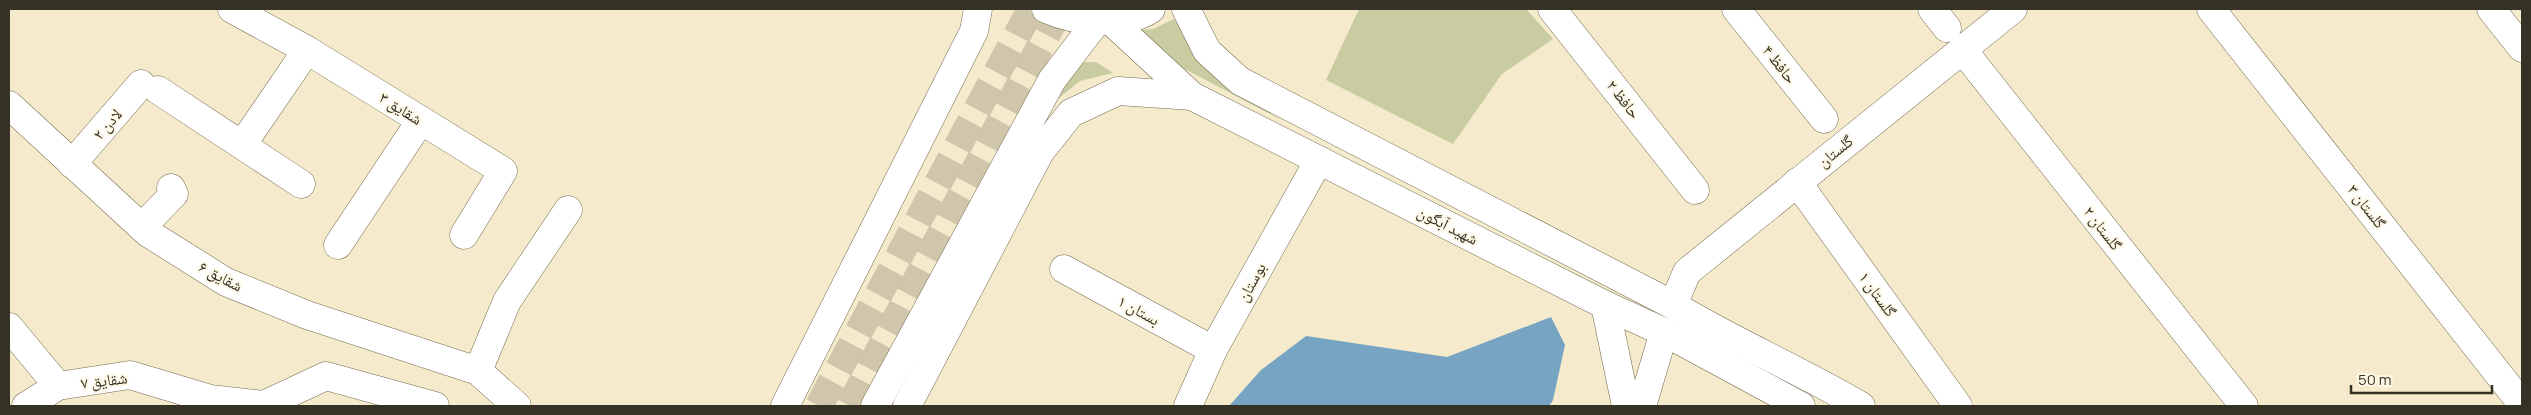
<svg xmlns="http://www.w3.org/2000/svg" width="2531" height="415" font-family="Manrope,'Noto Naskh Arabic',sans-serif">
	<style>
		.green { fill: #c9cba0 }
		.water { fill: #76a4c2 }
		.lines { fill: none; stroke-linecap: round; stroke-linejoin: round }
		.highway-tunnel { stroke: #cfc6ab; stroke-width: 28; stroke-dasharray: 28 14; stroke-linecap: butt }
		.minor-casing { stroke: #756c51; stroke-width: 29 }
		.major-casing { stroke: #756c51; stroke-width: 29 }
		.highway-casing { stroke: #756c51; stroke-width: 29 }
		.minor { stroke: #fff; stroke-width: 28 }
		.major { stroke: #fff; stroke-width: 28 }
		.highway { stroke: #fff; stroke-width: 28 }
		.labels { text-anchor: middle; stroke-width: 4; stroke-linejoin: round; paint-order: stroke }
		.street-label { font-size: 16px; fill: #353125; stroke: #fef8e6 }
	</style>
	<rect width="100%" height="100%" fill="#f5ebcc"/>
	<g class="green">
		<path d="M1359,9H1526L1553,39L1502,74L1453,144L1326,80Z"/>
		<path d="M1174,19L1211,70L1240,95L1285,122L1183,68L1133,31L1153,29Z"/>
		<path d="M1083,62H1096L1113,73L1080,81L1059,98L1055,96L1069,69Z"/>
	</g>
	<path class="water" d="M1551,317L1565,345L1553,400L1549,406H1229L1261,370L1306,336L1447,357Z"/>
	<g class="lines">
		<g class="highway-tunnel">
			<path d="M819,406L1031,9"/>
			<path d="M850,406L1060,9"/>
		</g>
		<defs>
			<g id="minor">
				<path d="M232,9L307,50L503,171L464,235"/>
				<path d="M1552,9L1695,190"/>
				<path d="M1736,9L1824,119"/>
				<path d="M1932,9L1947,28"/>
				<path d="M2211,9L2522,404"/>
				<path d="M2491,9L2522,48"/>
				<path d="M1962,49L2244,406"/>
				<path d="M158,90L301,184"/>
				<path d="M9,105L148,233L226,282L307,315L478,371L517,406"/>
				<path d="M242,145L307,50"/>
				<path d="M72,164L141,84"/>
				<path d="M1797,182L1958,406"/>
				<path d="M142,227L174,194L171,188"/>
				<path d="M338,245L421,120"/>
				<path d="M1064,269L1213,350"/>
				<path d="M1605,305L1626,406"/>
				<path d="M1673,305L1687,272L2013,9"/>
				<path d="M9,327L58,386"/>
				<path d="M478,371L507,301L568,210"/>
				<path d="M26,406L58,386L130,375L210,399L264,405L326,376L435,406"/>
				<path d="M1188,406L1213,350L1319,160"/>
				<path d="M1642,406L1664,332"/>
			</g>
			<g id="major">
				<path d="M1186,9L1207,51L1240,81L1673,305C1734,342 1800,370 1861,406"/>
				<path d="M1111,21L1192,96L1605,305L1664,332L1801,406"/>
			</g>
			<g id="highway">
				<path d="M1046,9C1076,22 1122,28 1151,9"/>
				<path d="M785,406L974,31L978,9"/>
				<path d="M875,406L1052,80L1097,21"/>
				<path d="M907,406L1040,152L1071,113L1118,91L1192,96"/>
			</g>
		</defs>
		<use href="#minor" class="minor-casing"/>
		<use href="#major" class="major-casing"/>
		<use href="#highway" class="highway-casing"/>
		<use href="#minor" class="minor"/>
		<use href="#major" class="major"/>
		<use href="#highway" class="highway"/>
	</g>
	<g class="labels">
		<g class="street-label">
			<text transform="translate(1780 64) rotate(52)" y="6">حافظ ۴</text>
			<text transform="translate(1624 99) rotate(52)" y="6">حافظ ۲</text>
			<text transform="translate(401 108) rotate(32)" y="6">شقایق ۳</text>
			<text transform="translate(107 124) rotate(-49)" y="6">لادن ۲</text>
			<text transform="translate(1835 151) rotate(-39)" y="6">گلستان</text>
			<text transform="translate(2367 206) rotate(52)" y="6">گلستان ۳</text>
			<text transform="translate(1448 225) rotate(27)" y="6">شهید آبگون</text>
			<text transform="translate(2103 228) rotate(52)" y="6">گلستان ۲</text>
			<text transform="translate(221 276) rotate(28)" y="6">شقایق ۶</text>
			<text transform="translate(1251 282) rotate(-61)" y="6">بوستان</text>
			<text transform="translate(1878 294) rotate(54)" y="6">گلستان ۱</text>
			<text transform="translate(1139 310) rotate(29)" y="6">بستان ۱</text>
			<text transform="translate(104 380) rotate(-7)" y="6">شقایق ۷</text>
		</g>
	</g>
	<rect width="2531" height="415" fill="none" stroke="#353125" stroke-width="20"/>
	<path d="M2351 385v8h141v-8" fill="none" stroke="#353125" stroke-width="2.5"/>
	<text x="2358" y="385" font-size="15" fill="#353125" stroke="#fef8e6" stroke-width="4" paint-order="stroke">50 m</text>
</svg>
